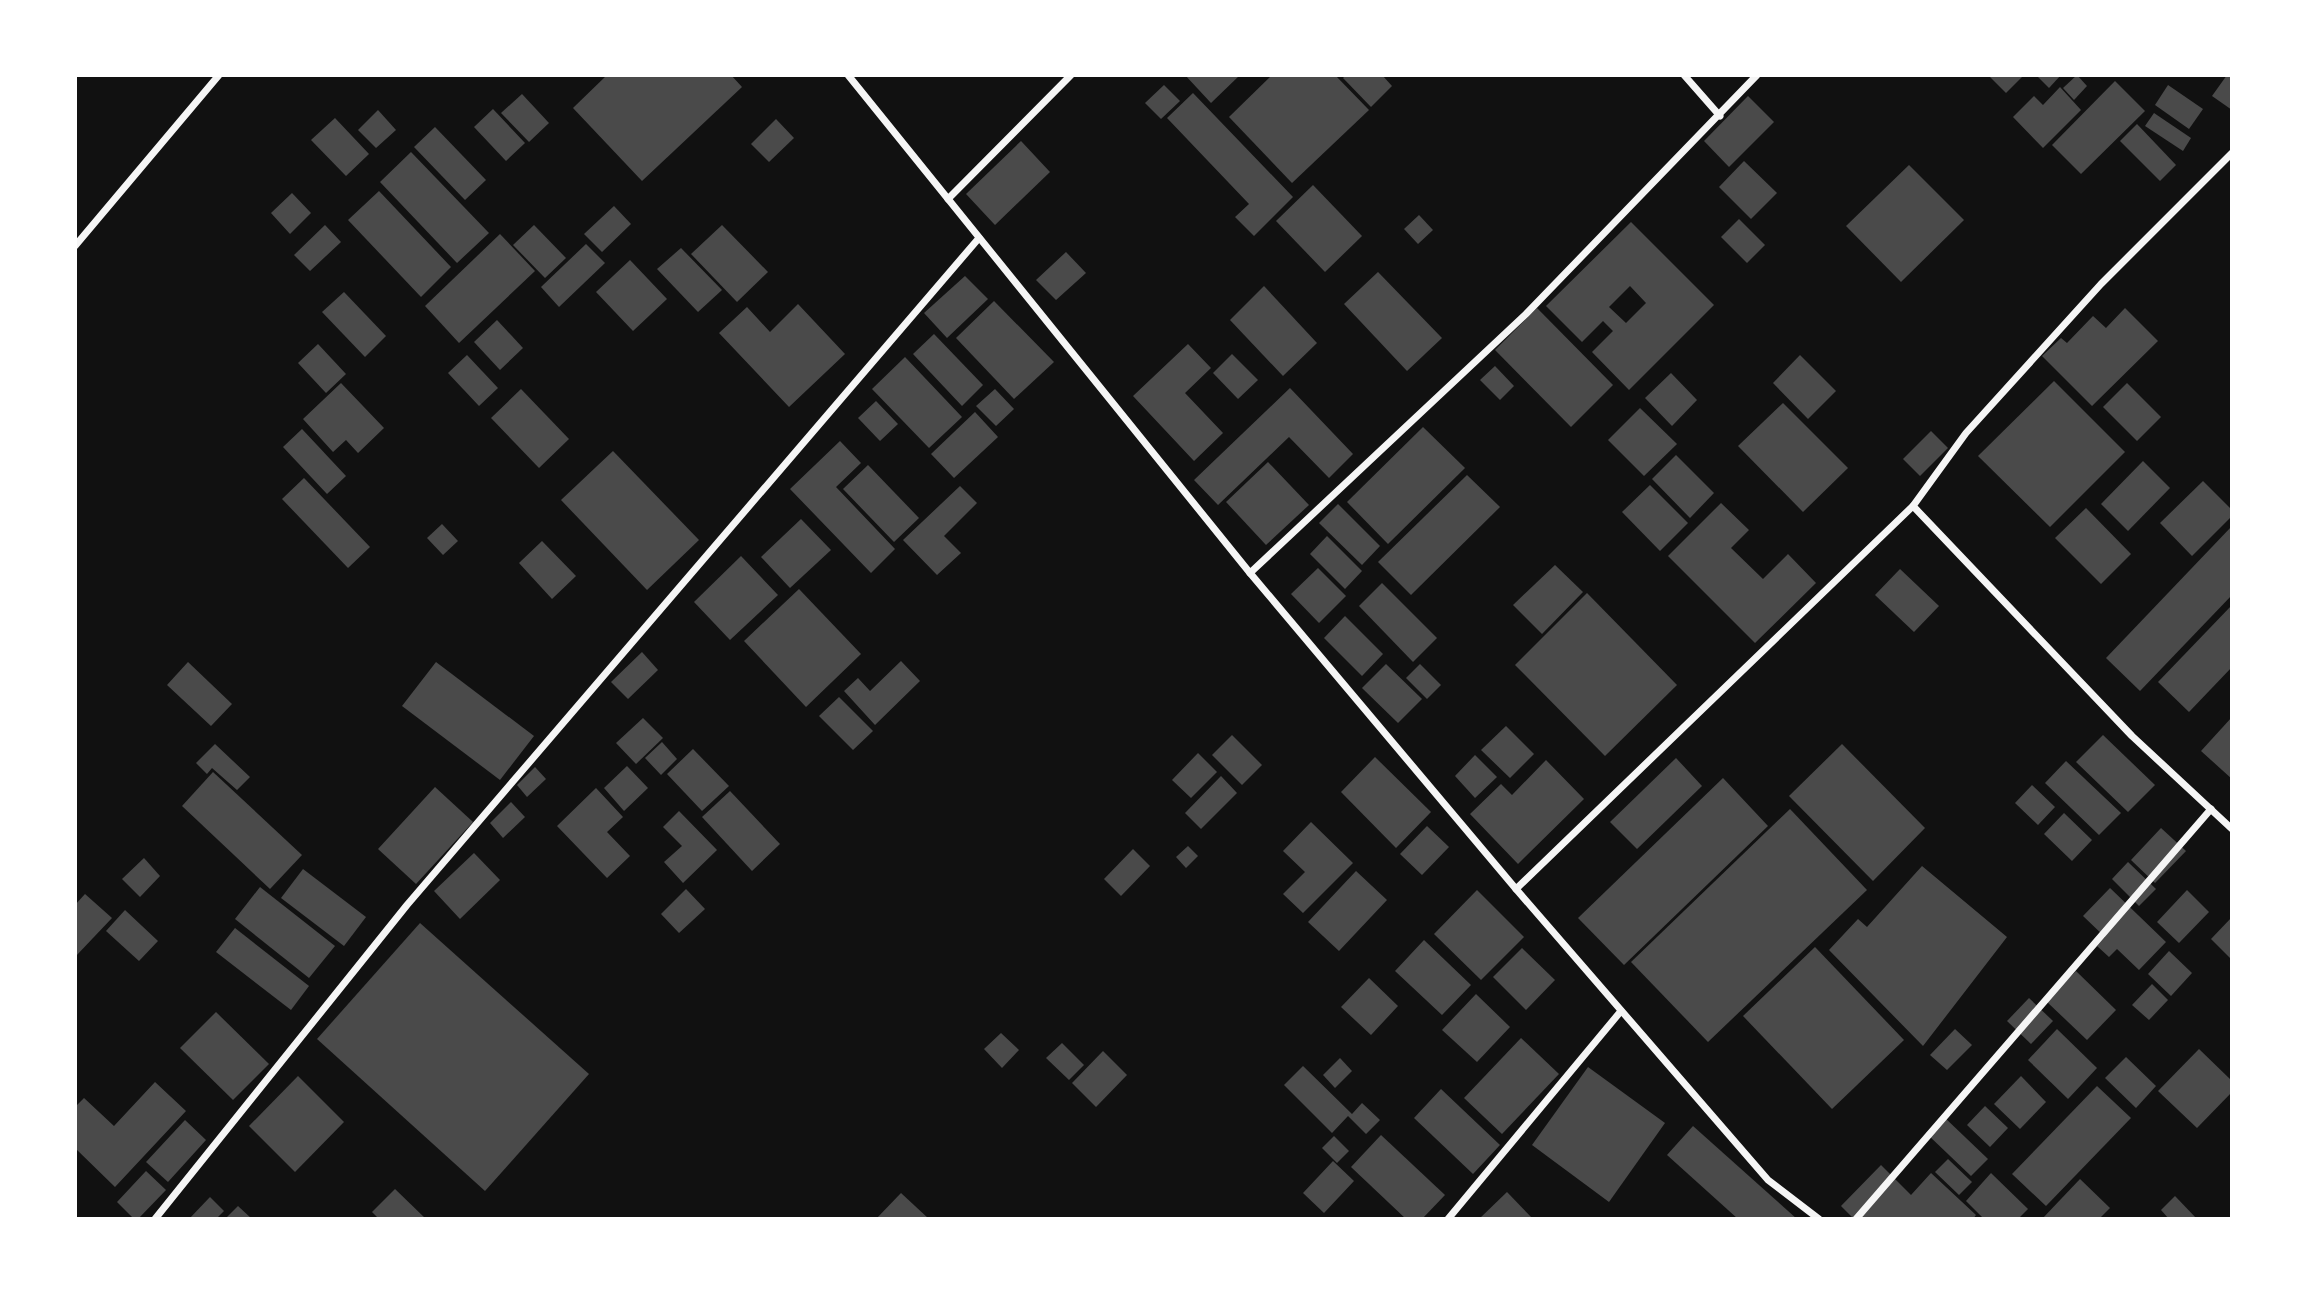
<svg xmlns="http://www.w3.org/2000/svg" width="2307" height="1294" font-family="'Work Sans',sans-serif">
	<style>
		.building { fill: #4a4a4a; fill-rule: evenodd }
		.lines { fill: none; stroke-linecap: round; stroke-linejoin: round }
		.minor { stroke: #f5f5f5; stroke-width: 7 }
	</style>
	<rect width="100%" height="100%" fill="#111"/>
	<g class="building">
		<path d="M607,75H731L742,87L642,181L573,108Z"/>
		<path d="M1185,75H1240L1211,103Z"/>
		<path d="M1272,75H1335L1369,110L1292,183L1229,117Z"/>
		<path d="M1346,75H1382L1392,86L1371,107L1343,78Z"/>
		<path d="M1988,75H2024L2006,93Z"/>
		<path d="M2036,75H2061L2049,88Z"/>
		<path d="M2077,75L2087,86L2074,100L2063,88Z"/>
		<path d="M2227,75H2232V110L2212,96Z"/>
		<path d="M2115,81L2145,111L2081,174L2052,145Z"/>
		<path d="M1164,85L1180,101L1161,119L1145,103Z"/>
		<path d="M2168,85L2203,109L2189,129L2155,105Z"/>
		<path d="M2060,87L2081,110L2043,148L2013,117L2034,96L2043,105Z"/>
		<path d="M1193,93L1293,197L1254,236L1235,217L1249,204L1167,118Z"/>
		<path d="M522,94L549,123L529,142L501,113Z"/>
		<path d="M1748,96L1774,122L1729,167L1704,141Z"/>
		<path d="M493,109L525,143L506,161L474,127Z"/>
		<path d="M378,110L396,130L376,148L358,130Z"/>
		<path d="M2154,113L2191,138L2183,151L2145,126Z"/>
		<path d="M335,118L369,154L346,176L311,140Z"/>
		<path d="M776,119L794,138L769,162L751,144Z"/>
		<path d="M2137,124L2176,165L2160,181L2120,141Z"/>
		<path d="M435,127L486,180L465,200L414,147Z"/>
		<path d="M1021,141L1050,172L995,225L966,194Z"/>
		<path d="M411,152L489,233L457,263L380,182Z"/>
		<path d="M1744,161L1777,193L1751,219L1719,187Z"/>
		<path d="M1909,165L1964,220L1901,282L1846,226Z"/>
		<path d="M1313,185L1362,236L1325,272L1276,221Z"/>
		<path d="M379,191L451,267L421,297L348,220Z"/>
		<path d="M292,193L311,213L290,234L271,213Z"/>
		<path d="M614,206L631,224L602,252L584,234Z"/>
		<path d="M1419,215L1433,230L1418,244L1404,229Z"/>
		<path d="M1739,219L1765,245L1747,263L1721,237Z"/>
		<path d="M1631,222L1714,305L1629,390L1592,352L1613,331L1603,321L1582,342L1546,306ZM1630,286L1646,303L1626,323L1609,307Z"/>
		<path d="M325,225L341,242L310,271L294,255Z"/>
		<path d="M534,225L566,258L545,278L513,245Z"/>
		<path d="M722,225L768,272L737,302L691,254Z"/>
		<path d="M500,234L535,271L459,343L425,306Z"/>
		<path d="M586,244L605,263L559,307L541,287Z"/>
		<path d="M681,248L722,290L698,312L657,269Z"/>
		<path d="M1066,252L1086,273L1056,300L1036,280Z"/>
		<path d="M630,260L667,299L633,331L596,292Z"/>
		<path d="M1378,272L1442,338L1407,371L1344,304Z"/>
		<path d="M965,276L988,299L947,338L924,313Z"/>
		<path d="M1264,286L1317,343L1283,376L1230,320Z"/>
		<path d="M344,292L386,336L365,357L322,312Z"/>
		<path d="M994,301L1054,362L1014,399L956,338Z"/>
		<path d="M798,304L845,354L789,407L719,333L747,307L770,332Z"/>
		<path d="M1537,308L1613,385L1571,427L1495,350Z"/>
		<path d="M2125,308L2158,341L2092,406L2042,356L2061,338L2067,343L2093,316L2106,328Z"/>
		<path d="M497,320L523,348L500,370L474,342Z"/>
		<path d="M934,334L983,385L962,406L913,354Z"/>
		<path d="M318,344L346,374L326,393L298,363Z"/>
		<path d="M1188,344L1211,368L1185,393L1223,433L1194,461L1133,396Z"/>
		<path d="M1232,354L1258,380L1238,399L1213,373Z"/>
		<path d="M467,355L498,388L479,406L448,373Z"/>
		<path d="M1800,355L1836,391L1808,419L1773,383Z"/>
		<path d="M905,357L962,417L929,448L872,389Z"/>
		<path d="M1495,366L1514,386L1500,400L1480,380Z"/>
		<path d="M1671,373L1697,400L1672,426L1645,398Z"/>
		<path d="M2054,381L2125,452L2050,527L1978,456Z"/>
		<path d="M341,383L384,428L358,453L346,440L333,452L303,419Z"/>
		<path d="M2127,383L2161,417L2137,441L2103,407Z"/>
		<path d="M1290,388L1353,454L1329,478L1289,437L1218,505L1194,480Z"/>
		<path d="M521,389L569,439L539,468L491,418Z"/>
		<path d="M995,389L1014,409L996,426L976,406Z"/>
		<path d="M876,401L898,424L880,441L858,418Z"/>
		<path d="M1783,403L1848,468L1803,512L1738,446Z"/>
		<path d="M1640,408L1677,444L1644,476L1608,440Z"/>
		<path d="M975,412L998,437L954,478L931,454Z"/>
		<path d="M1423,427L1465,468L1388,544L1347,502Z"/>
		<path d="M302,429L346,476L327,494L283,447Z"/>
		<path d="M1931,431L1948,448L1920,476L1903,459Z"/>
		<path d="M840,441L861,463L836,487L895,549L871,573L790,489Z"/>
		<path d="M613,451L699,540L647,590L561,500Z"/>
		<path d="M1676,455L1714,493L1690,518L1652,479Z"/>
		<path d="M2143,461L2170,488L2128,531L2101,504Z"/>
		<path d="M1268,462L1309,505L1266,545L1226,502Z"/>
		<path d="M868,465L919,518L894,542L843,489Z"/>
		<path d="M1467,475L1500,507L1411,595L1378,562Z"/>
		<path d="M304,478L370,547L348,568L282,499Z"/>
		<path d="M2203,481L2232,510V516L2192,556L2160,523Z"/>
		<path d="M1650,485L1688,523L1660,551L1622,512Z"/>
		<path d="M960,486L977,503L944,536L961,553L937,575L903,540Z"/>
		<path d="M1721,503L1749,530L1731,548L1763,579L1788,554L1816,583L1755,643L1668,556Z"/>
		<path d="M1338,504L1380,546L1362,565L1319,523Z"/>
		<path d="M2086,508L2131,554L2101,584L2055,538Z"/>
		<path d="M801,519L831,550L790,588L761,557Z"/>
		<path d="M442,524L458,541L443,555L427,538Z"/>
		<path d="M2232,526V595L2140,691L2106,658Z"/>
		<path d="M1327,536L1362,571L1345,589L1310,554Z"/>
		<path d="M542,541L576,576L552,599L519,563Z"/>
		<path d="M741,556L778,595L730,640L694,602Z"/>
		<path d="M1555,565L1583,592L1542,634L1513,605Z"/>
		<path d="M1318,568L1346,596L1319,623L1291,594Z"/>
		<path d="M1900,569L1939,606L1914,632L1875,595Z"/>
		<path d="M1382,583L1437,638L1413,662L1359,606Z"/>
		<path d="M799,589L861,654L806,707L744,641Z"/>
		<path d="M1587,593L1677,685L1605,756L1515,665Z"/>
		<path d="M2232,605V667L2189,712L2158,682Z"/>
		<path d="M1345,616L1383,654L1362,676L1324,638Z"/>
		<path d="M642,652L658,670L628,699L611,682Z"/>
		<path d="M901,661L920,681L875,725L844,691L858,678L870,691Z"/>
		<path d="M188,662L232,704L211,726L167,685Z"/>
		<path d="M436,662L534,736L500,780L402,706Z"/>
		<path d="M1386,664L1422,699L1398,723L1362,688Z"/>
		<path d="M1420,664L1441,685L1427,699L1406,678Z"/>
		<path d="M839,697L873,731L853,750L819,716Z"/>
		<path d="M2232,717V779L2201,751Z"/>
		<path d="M643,718L663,738L636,764L616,743Z"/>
		<path d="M1506,726L1534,754L1510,778L1481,750Z"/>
		<path d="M1232,735L1262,765L1242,785L1212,755Z"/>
		<path d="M2103,735L2155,785L2128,812L2076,762Z"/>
		<path d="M662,742L677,759L661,775L645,758Z"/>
		<path d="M215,744L250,777L237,790L212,768L207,774L196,763Z"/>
		<path d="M1842,744L1925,828L1873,881L1789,796Z"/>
		<path d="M693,749L729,786L702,811L667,774Z"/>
		<path d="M1198,753L1217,772L1191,798L1172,780Z"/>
		<path d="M1475,755L1497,777L1475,798L1455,776Z"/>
		<path d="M1375,757L1431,812L1396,848L1341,792Z"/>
		<path d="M1676,758L1702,786L1637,849L1610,822Z"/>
		<path d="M1546,760L1584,799L1518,864L1470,814L1501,784L1512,795Z"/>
		<path d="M2066,761L2121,813L2099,835L2045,783Z"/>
		<path d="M627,766L648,788L624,811L604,788Z"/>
		<path d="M535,767L546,779L527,797L517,785Z"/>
		<path d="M213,772L302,855L270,889L182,806Z"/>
		<path d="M1221,776L1237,793L1201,829L1185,813Z"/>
		<path d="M1723,778L1768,826L1624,965L1578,918Z"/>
		<path d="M2032,785L2055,807L2038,825L2015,803Z"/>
		<path d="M435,787L473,822L416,884L378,849Z"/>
		<path d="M596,788L623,817L607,832L630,856L607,878L557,826Z"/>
		<path d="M730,791L780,844L752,871L702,817Z"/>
		<path d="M511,802L525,817L503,838L490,823Z"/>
		<path d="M1790,809L1867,890L1708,1042L1631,962Z"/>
		<path d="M679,811L717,850L683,883L664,862L682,846L663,827Z"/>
		<path d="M2064,813L2092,840L2072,861L2044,834Z"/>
		<path d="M1311,822L1353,863L1303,913L1283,894L1305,872L1283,851Z"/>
		<path d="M1427,826L1449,847L1422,875L1400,854Z"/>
		<path d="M2161,828L2186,851L2155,883L2131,860Z"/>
		<path d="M1188,846L1198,856L1186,868L1176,857Z"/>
		<path d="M1133,849L1150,866L1121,896L1104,879Z"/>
		<path d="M474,853L500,880L460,919L434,891Z"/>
		<path d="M144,858L160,876L140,897L122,879Z"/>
		<path d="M2128,862L2156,889L2139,906L2112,879Z"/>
		<path d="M1922,866L2007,937L1923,1046L1829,950L1858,919L1867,927Z"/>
		<path d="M303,869L366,917L344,946L281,898Z"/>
		<path d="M1356,871L1387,900L1339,951L1308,922Z"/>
		<path d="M260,887L335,946L309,978L235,919Z"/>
		<path d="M2110,888L2166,942L2139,970L2117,949L2109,957L2097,946L2105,937L2083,916Z"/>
		<path d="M686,889L705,909L679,933L661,914Z"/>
		<path d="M1477,890L1524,937L1481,980L1434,934Z"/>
		<path d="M2187,890L2209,912L2179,943L2157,922Z"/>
		<path d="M85,894L112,918L75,957V905Z"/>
		<path d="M125,910L158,941L139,961L106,931Z"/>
		<path d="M2232,917V960L2211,939Z"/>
		<path d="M420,923L589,1074L485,1191L317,1039Z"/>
		<path d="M235,928L309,986L291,1010L216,952Z"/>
		<path d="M1424,940L1471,985L1442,1015L1395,971Z"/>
		<path d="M1815,947L1904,1040L1832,1109L1743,1016Z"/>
		<path d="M1522,948L1555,980L1526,1010L1493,977Z"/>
		<path d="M2169,951L2192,973L2171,996L2148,974Z"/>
		<path d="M2076,971L2116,1010L2087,1040L2046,1001Z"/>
		<path d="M1369,978L1398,1006L1371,1035L1341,1007Z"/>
		<path d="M2152,984L2168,1000L2149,1020L2132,1005Z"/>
		<path d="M1476,994L1510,1027L1477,1062L1442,1030Z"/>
		<path d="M2029,998L2053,1021L2031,1044L2007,1021Z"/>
		<path d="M216,1012L269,1064L233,1100L180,1048Z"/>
		<path d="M1955,1029L1972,1045L1947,1070L1930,1055Z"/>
		<path d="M2057,1029L2097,1068L2068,1099L2028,1060Z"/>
		<path d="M1001,1033L1019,1050L1002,1068L984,1049Z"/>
		<path d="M1521,1038L1559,1074L1502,1134L1464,1098Z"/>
		<path d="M1062,1043L1084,1065L1069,1080L1046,1058Z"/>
		<path d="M2199,1049L2232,1081V1092L2197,1128L2158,1091Z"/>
		<path d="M1103,1051L1127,1075L1096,1107L1072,1083Z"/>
		<path d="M2126,1057L2156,1086L2136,1108L2105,1078Z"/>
		<path d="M1340,1058L1352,1071L1335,1088L1323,1075Z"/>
		<path d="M1303,1066L1352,1114L1362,1103L1380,1120L1366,1134L1348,1116L1332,1133L1284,1085Z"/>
		<path d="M1588,1067L1665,1123L1609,1202L1532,1145Z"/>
		<path d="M298,1076L344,1122L295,1172L249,1126Z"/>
		<path d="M2021,1076L2046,1102L2020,1129L1994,1104Z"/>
		<path d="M155,1082L186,1111L115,1187L75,1148V1107L84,1098L114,1126Z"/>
		<path d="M2097,1086L2131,1118L2046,1206L2012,1174Z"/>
		<path d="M1441,1089L1500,1145L1473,1174L1414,1118Z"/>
		<path d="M1985,1106L2008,1128L1990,1147L1967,1125Z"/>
		<path d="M1943,1116L1988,1159L1971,1176L1926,1133Z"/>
		<path d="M185,1120L206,1140L168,1182L146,1162Z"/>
		<path d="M1693,1126L1797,1219H1738L1667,1155Z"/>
		<path d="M1381,1135L1445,1195L1422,1219H1406L1351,1167Z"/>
		<path d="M1334,1136L1349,1151L1337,1163L1322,1148Z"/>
		<path d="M1948,1159L1972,1182L1959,1195L1935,1172Z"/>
		<path d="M1333,1161L1354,1181L1324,1213L1303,1193Z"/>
		<path d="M1881,1165L1911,1195L1931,1173L1976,1215L1973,1219H1854L1841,1206Z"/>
		<path d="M146,1171L166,1190L138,1219H134L117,1202Z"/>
		<path d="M1991,1173L2028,1209L2018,1219H1984L1966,1201Z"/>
		<path d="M2080,1179L2110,1208L2099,1219H2042Z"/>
		<path d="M395,1189L426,1219H379L372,1212Z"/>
		<path d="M1507,1192L1533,1219H1479Z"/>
		<path d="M901,1193L929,1219H876Z"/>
		<path d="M2175,1196L2197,1219H2169L2161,1210Z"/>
		<path d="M210,1197L224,1211L216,1219H189Z"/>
		<path d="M238,1206L252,1219H225Z"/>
	</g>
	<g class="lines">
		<g class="minor">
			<path d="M848,75L1250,573L1516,889L1768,1180L1819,1219"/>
			<path d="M1684,75L1720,116"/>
			<path d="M2232,153L2101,284L1966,433L1913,506L2132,736L2232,829"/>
			<path d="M948,199L1071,75"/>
			<path d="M75,246L219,75"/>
			<path d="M1250,573L1526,314L1757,75"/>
			<path d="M1516,889L1913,506"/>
			<path d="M155,1219L407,905L979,238"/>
			<path d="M1448,1219L1621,1011"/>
			<path d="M1856,1219L2211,809"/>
		</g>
	</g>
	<rect width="2307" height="1294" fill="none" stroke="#ffffff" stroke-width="154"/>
</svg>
